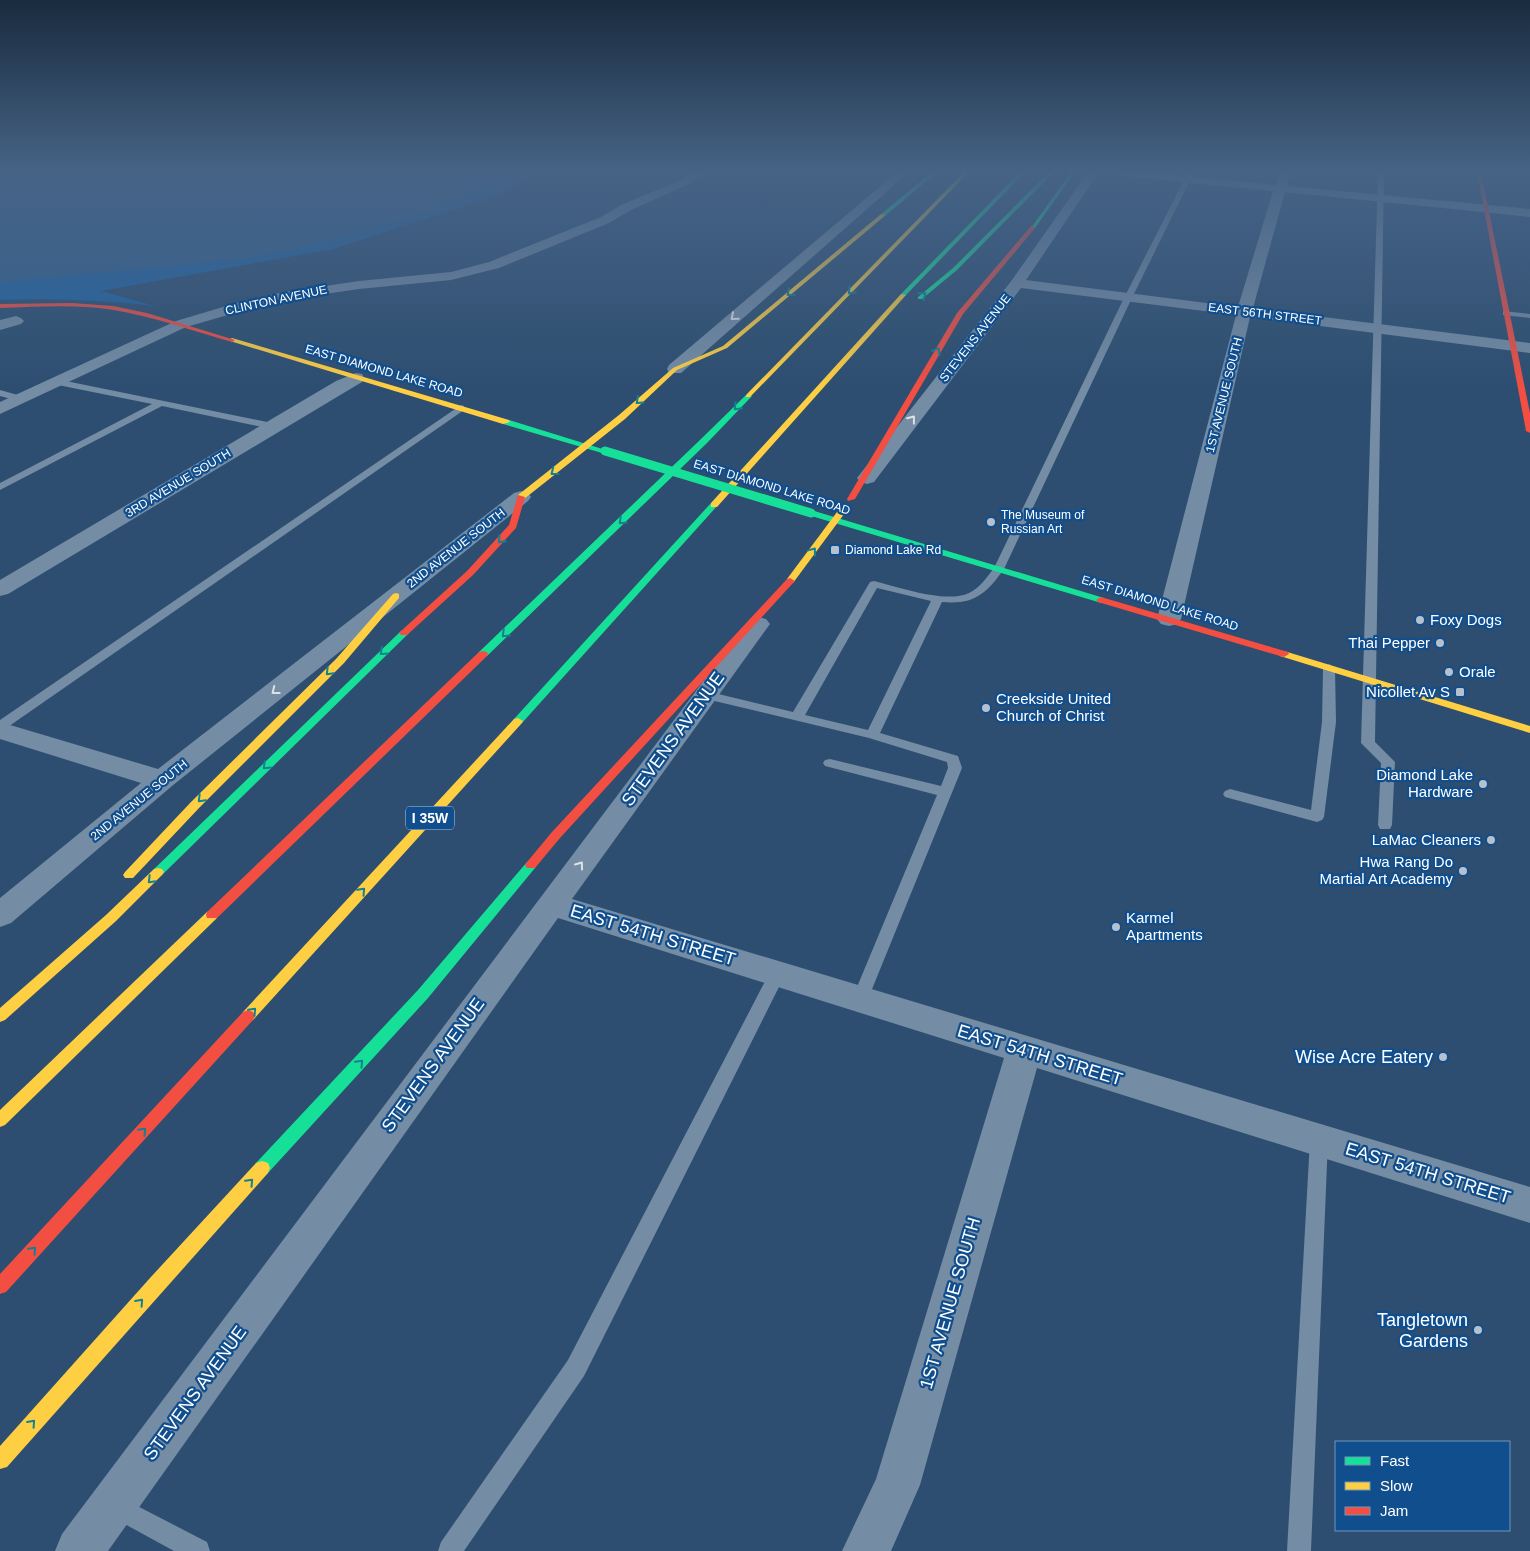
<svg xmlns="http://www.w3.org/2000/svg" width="1530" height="1551" font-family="Helvetica,sans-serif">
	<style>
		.green { fill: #2063a2 }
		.water { fill: #33618e }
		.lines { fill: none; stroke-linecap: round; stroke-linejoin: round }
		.lane { fill: #748ca4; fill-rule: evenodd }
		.street { fill: #748ca4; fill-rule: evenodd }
		.fast { fill: #16e098; fill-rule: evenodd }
		.slow { fill: #ffcf43; fill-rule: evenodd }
		.jam { fill: #f24e42; fill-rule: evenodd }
		.fast-bridge { stroke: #16e098; stroke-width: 9 }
		.oneway { stroke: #128191 }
		.oneway2 { stroke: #dce2e8 }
		.poi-dot { fill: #b6c1cd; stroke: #104e8d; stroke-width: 2 }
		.labels { text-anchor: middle; stroke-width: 4.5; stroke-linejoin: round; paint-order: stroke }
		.far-street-label { font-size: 12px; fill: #fff; stroke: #104e8d }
		.far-poi-label { font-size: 12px; fill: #fff; stroke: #104e8d; text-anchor: start }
		.shield { fill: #104e8d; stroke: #b7cadd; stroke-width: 1 }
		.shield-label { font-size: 14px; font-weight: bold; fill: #fff }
		.poi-label { font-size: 15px; fill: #fff; stroke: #104e8d; text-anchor: end }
		.near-street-label { font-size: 18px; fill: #fff; stroke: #104e8d }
		.near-poi-label { font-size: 18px; fill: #fff; stroke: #104e8d; text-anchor: end }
	</style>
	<rect width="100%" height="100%" fill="#2d4e70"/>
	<path class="green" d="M0,172H541L493,197L333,249L101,291L155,306C103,300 52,298 0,300Z"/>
	<path class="water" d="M0,172H494C458,205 414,217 368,230C322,242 274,255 227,260C151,270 75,273 0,283Z"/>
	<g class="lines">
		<g class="lane">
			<path d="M1188,172H1194L1130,302L1004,569C986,594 974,605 942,602L880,733L958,756L962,768L868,999L866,1004L860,1006L854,1004L852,999L937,795L825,766L823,763L825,760L830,759L941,786L948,768L947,762L869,738L702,698L700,695L706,691L793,712L870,582L874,581C899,587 946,604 969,593C980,588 987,577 994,568L1122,302ZM877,588L931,601L868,730L805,715Z"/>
			<path d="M1378,172H1384L1375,742L1395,762L1392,825L1390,829H1380L1378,825L1381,763L1361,743Z"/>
			<path d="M1503,311L1530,314V318L1503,315Z"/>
			<path d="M56,379L272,423L277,426L272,429L162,406L0,490V483L152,404L53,384V380Z"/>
			<path d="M0,390L25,397L26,399L22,402L0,396Z"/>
			<path d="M461,405L464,406V410L5,729L0,730V720Z"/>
			<path d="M1329,664L1335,668L1336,722L1324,817L1322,820L1317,822L1225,797L1223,794L1225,791L1230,789L1311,810L1322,722L1323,668Z"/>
			<path d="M778,967L784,968L786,973L584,1376L464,1551H438L441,1542L568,1360L772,968Z"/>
			<path d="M1319,1132L1326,1134L1328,1140L1311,1551H1287L1310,1140L1312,1134Z"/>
			<path d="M118,1496L207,1542L210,1551H174L110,1516L106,1508L110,1500Z"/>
		</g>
		<g class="street">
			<path d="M692,172H705L691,183L629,211L609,223L499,268L451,280L359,289L284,300L252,308L186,327L0,414V402L176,321L243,301L284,292L359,281L451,272L489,262L601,217L621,205L683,179Z"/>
			<path d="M897,172H909L681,373H669L667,369L669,365Z"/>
			<path d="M1088,172H1099L1026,280L1238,307L1273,191L1112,175L1107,172H1148L1276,185L1279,172H1291L1287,186L1530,209V217L1285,192L1253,308L1530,343V353L1250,317L1181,619L1177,624L1169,626L1161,624L1157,619L1236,315L1021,288L874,482L867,484L860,482L857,478L1012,280Z"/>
			<path d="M16,316L21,318L24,321L21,324L0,330V320Z"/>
			<path d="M356,373L362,374L364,378L362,382L8,594L0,596V580L336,381Z"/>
			<path d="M521,491L528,493L531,497L528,501L172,786L11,923L0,927V898L141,783L0,739V722L158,769L514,493Z"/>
			<path d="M758,617L766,619L770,624L572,899L1530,1187V1223L1037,1068L920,1485L891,1551H842L876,1479L1004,1058L558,918L108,1551H55L62,1534L750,619Z"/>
		</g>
		<g class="fast">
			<path d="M932,172H937L885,216H881V214Z"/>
			<path d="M1020,172H1025L905,296H901V294Z"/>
			<path d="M1049,172H1054L957,270L922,299H918V297L953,268Z"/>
			<path d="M1071,172H1075L1035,228H1031Z"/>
			<path d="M746,395L752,396L707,443L487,656H479L478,654L479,652L701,439Z"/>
			<path d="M503,420H509L609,451L602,453L503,424Z"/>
			<path d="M711,503H717L718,505L522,723H514L513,721L514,719Z"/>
			<path d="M811,510L1104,598L1106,600L1101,603L1098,602L808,515V511Z"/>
			<path d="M404,630L407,631L409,633L407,635L162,875H154L152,872L154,869L401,631Z"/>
			<path d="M531,861L535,862L537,865L535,868L428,998L268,1173L262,1175L256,1173L254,1168L256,1163L418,990L527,862Z"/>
		</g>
		<g class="slow">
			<path d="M964,172H969L750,397H746V395Z"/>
			<path d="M881,214L886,215L727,348L677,370L625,419L524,499H518V495L619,415L673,368L723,346Z"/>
			<path d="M901,294L906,295L717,507H711V503Z"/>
			<path d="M232,338L509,420L510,422L503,424L230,341V339Z"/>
			<path d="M843,504H846L850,506L793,583H787V579Z"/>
			<path d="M396,593L399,594V598L344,663L199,808L133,878H125L123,875L125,872L191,802L336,659L393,594Z"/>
			<path d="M1284,651L1530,726V733L1280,656L1279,654Z"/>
			<path d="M518,718L523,721L522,723L253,1020L248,1022L243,1020L241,1016L243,1012L514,719Z"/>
			<path d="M158,868L162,869L164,872L162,875L116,921L5,1020L0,1022V1008L106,915L154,869Z"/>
			<path d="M212,910L217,912L218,915L217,918L5,1125L0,1127V1110L207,912Z"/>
			<path d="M262,1161L268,1163L270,1168L268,1173L7,1467L0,1469V1446L150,1278L256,1163Z"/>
		</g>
		<g class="jam">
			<path d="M1477,172H1481L1530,413V433L1526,431Z"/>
			<path d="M1031,226L1036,227L963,314L855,499L848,501L847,499L957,313Z"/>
			<path d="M72,303L113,306L147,313L235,340L232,342C193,331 155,317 114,310C76,304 38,307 0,308V304Z"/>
			<path d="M518,495L525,497L516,528L473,575L407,635H401L399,633L401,631L467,571L509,525Z"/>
			<path d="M790,578L795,581L793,583L560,838L535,868H527L525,865L527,862L552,832L787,579Z"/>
			<path d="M1101,597L1288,652L1289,654L1284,657L1280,656L1098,602L1096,600Z"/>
			<path d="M483,651L487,652L488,654L487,656L217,918H207L206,915L207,912L479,652Z"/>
			<path d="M248,1010L253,1012L255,1016L253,1020L6,1292L0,1294V1274L243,1012Z"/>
		</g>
		<path class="fast-bridge" d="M605,451L811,513"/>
	</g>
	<defs><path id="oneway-chevron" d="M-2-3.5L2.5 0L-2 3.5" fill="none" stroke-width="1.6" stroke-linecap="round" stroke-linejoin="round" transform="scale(1.25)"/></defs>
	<g class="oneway">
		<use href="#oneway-chevron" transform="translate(851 291) rotate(134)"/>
		<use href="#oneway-chevron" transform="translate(790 293) rotate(140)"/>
		<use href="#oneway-chevron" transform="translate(923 295) rotate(-39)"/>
		<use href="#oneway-chevron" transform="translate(937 351) rotate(-59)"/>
		<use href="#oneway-chevron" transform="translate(639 401) rotate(138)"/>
		<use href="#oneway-chevron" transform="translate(737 407) rotate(134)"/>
		<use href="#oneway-chevron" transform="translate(554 472) rotate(142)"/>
		<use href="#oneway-chevron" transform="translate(622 521) rotate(136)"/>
		<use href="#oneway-chevron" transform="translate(501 540) rotate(133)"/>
		<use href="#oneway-chevron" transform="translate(813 551) rotate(-53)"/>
		<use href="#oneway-chevron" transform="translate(505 634) rotate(136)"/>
		<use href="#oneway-chevron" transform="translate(383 652) rotate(138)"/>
		<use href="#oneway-chevron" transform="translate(329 672) rotate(135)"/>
		<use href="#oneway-chevron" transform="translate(266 766) rotate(136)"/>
		<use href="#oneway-chevron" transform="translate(201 799) rotate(135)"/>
		<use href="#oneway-chevron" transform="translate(151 880) rotate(135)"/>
		<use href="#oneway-chevron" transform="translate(362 891) rotate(-47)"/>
		<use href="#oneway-chevron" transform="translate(253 1011) rotate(-47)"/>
		<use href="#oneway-chevron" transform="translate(360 1063) rotate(-47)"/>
		<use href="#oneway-chevron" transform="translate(143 1131) rotate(-47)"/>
		<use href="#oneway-chevron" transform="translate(250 1182) rotate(-47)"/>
		<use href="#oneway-chevron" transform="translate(33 1250) rotate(-47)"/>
		<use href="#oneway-chevron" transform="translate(140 1302) rotate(-48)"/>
		<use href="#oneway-chevron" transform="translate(32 1423) rotate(-48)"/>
	</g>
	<g class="oneway2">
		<use href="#oneway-chevron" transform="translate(734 317) rotate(140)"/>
		<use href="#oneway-chevron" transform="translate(912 419) rotate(-52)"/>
		<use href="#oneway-chevron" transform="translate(275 691) rotate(142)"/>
		<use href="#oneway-chevron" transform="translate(580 865) rotate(-54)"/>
	</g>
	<linearGradient id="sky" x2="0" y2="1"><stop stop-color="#192b3e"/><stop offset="0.44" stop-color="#466386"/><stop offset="1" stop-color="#466386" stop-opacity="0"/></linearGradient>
	<rect width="1530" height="389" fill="url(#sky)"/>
	<g class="poi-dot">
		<circle cx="991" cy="522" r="5"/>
		<rect x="830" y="545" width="10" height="10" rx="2.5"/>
		<circle cx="1420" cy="620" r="5"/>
		<circle cx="1440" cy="643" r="5"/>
		<circle cx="1449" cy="672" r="5"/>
		<rect x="1455" y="687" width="10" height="10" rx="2.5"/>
		<circle cx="986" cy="708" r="5"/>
		<circle cx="1483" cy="784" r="5"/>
		<circle cx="1491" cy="840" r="5"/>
		<circle cx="1463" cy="871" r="5"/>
		<circle cx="1116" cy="927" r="5"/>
		<circle cx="1443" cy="1057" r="5"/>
		<circle cx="1478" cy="1330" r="5"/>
	</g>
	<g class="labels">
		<g class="far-street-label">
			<text transform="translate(276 300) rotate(-12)" y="4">CLINTON AVENUE</text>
			<text transform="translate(1265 314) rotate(7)" y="4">EAST 56TH STREET</text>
			<text transform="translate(975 338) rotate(-52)" y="4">STEVENS AVENUE</text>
			<text transform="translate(384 371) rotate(16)" y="4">EAST DIAMOND LAKE ROAD</text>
			<text transform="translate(1224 395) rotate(-76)" y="4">1ST AVENUE SOUTH</text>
			<text transform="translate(178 483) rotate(-31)" y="4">3RD AVENUE SOUTH</text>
			<text transform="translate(772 487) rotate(17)" y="4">EAST DIAMOND LAKE ROAD</text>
			<text transform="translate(456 548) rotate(-38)" y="4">2ND AVENUE SOUTH</text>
			<text transform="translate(1160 603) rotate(17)" y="4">EAST DIAMOND LAKE ROAD</text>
			<text transform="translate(139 800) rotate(-39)" y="4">2ND AVENUE SOUTH</text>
		</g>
		<g class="far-poi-label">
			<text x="1001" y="519">The Museum of<tspan x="1001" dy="14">Russian Art</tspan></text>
			<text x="845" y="554">Diamond Lake Rd</text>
		</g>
		<rect class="shield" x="406" y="806.5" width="48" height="23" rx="4"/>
		<g class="shield-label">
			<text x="430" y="823">I 35W</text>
		</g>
		<g class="poi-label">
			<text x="1430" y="625" text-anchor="start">Foxy Dogs</text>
			<text x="1430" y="648">Thai Pepper</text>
			<text x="1459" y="677" text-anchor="start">Orale</text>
			<text x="1450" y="697">Nicollet Av S</text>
			<text x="996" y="704" text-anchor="start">Creekside United<tspan x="996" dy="17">Church of Christ</tspan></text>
			<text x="1473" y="780">Diamond Lake<tspan x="1473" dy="17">Hardware</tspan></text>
			<text x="1481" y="845">LaMac Cleaners</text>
			<text x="1453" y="867">Hwa Rang Do<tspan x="1453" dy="17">Martial Art Academy</tspan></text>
			<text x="1126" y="923" text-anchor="start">Karmel<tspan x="1126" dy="17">Apartments</tspan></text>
		</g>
		<g class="near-street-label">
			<text transform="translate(673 739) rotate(-54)" y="6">STEVENS AVENUE</text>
			<text transform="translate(653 935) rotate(17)" y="6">EAST 54TH STREET</text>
			<text transform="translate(1040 1055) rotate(17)" y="6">EAST 54TH STREET</text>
			<text transform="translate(433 1065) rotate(-54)" y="6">STEVENS AVENUE</text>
			<text transform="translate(1428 1173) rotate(17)" y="6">EAST 54TH STREET</text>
			<text transform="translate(950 1303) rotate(-74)" y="6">1ST AVENUE SOUTH</text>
			<text transform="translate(195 1393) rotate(-54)" y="6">STEVENS AVENUE</text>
		</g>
		<g class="near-poi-label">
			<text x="1433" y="1063">Wise Acre Eatery</text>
			<text x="1468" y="1326">Tangletown<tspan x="1468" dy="21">Gardens</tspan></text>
		</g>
	</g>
	<rect x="1335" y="1441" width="175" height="90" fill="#104e8d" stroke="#7095bb"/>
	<rect x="1345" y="1457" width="25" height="8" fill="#16e098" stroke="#7095bb"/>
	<text x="1380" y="1466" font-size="15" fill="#ffffff">Fast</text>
	<rect x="1345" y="1482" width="25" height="8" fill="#ffcf43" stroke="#7095bb"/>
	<text x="1380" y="1491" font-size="15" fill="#ffffff">Slow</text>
	<rect x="1345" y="1507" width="25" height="8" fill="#f24e42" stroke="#7095bb"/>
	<text x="1380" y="1516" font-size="15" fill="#ffffff">Jam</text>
</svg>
